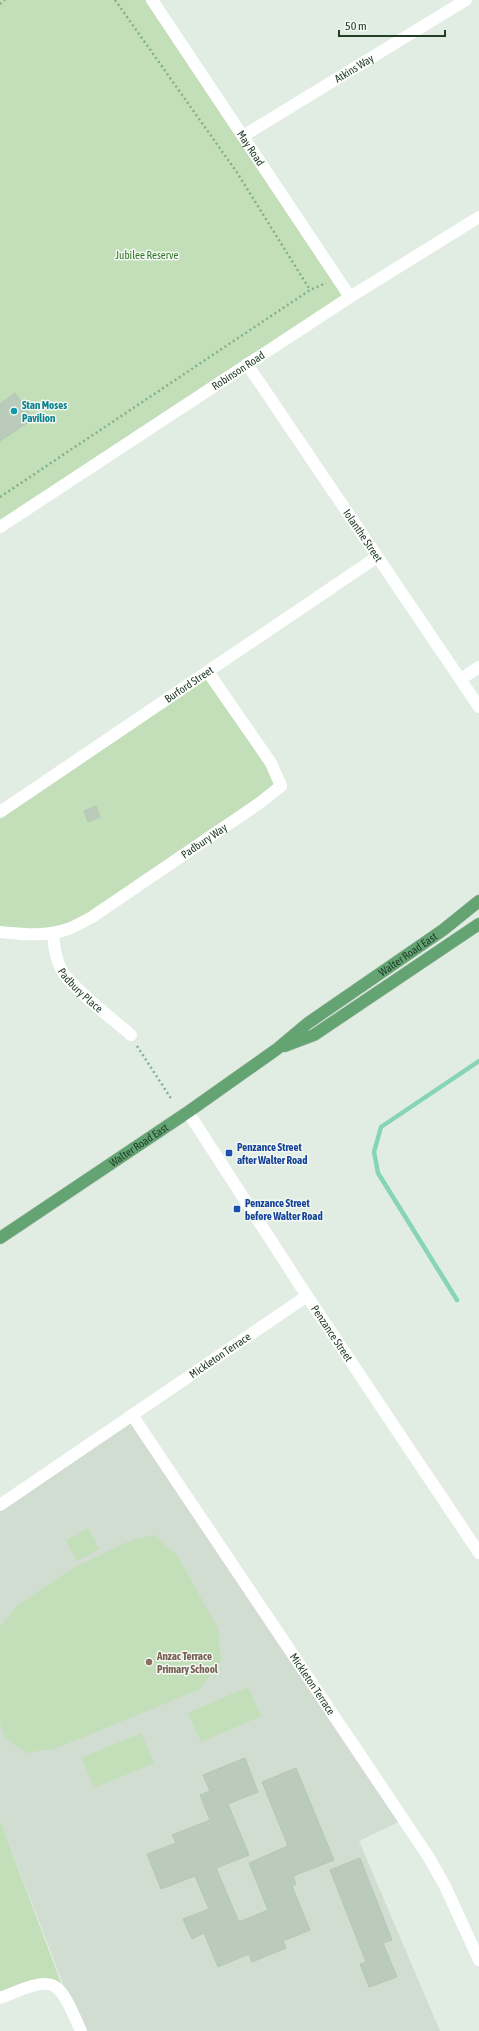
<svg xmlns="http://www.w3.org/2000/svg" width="479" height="2031" font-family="'Asap Condensed',sans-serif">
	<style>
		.built { fill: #d0ddd0 }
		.green { fill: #c2dfb9 }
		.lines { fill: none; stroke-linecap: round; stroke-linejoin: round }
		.stream { stroke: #87d4b9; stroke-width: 4.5 }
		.building { fill: #bacbbb; stroke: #b4c7b5 }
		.major-casing { stroke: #c1c9c3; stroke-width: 13 }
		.path { stroke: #80b289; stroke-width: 2.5; stroke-dasharray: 2 3; stroke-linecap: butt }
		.minor { stroke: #fff; stroke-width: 12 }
		.major { stroke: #64a473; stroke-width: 12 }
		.culture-dot { fill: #0f9aa8; stroke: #f2f9f2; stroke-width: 1.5 }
		.transit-dot { fill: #1a4fb4; stroke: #f2f9f2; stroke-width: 1.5 }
		.education-dot { fill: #8d6e63; stroke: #f2f9f2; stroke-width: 1.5 }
		.labels { text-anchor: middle; stroke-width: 3; stroke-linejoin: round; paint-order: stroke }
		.street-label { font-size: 11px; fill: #213e27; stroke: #f2f9f2 }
		.park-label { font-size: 11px; fill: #327729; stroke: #f2f9f2 }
		.culture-label { font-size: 11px; font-weight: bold; fill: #0d838f; stroke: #f2f9f2; text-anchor: start }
		.transit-label { font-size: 11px; font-weight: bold; fill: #164399; stroke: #f2f9f2; text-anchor: start }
		.education-label { font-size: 11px; font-weight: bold; fill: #785e54; stroke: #f2f9f2; text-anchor: start }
	</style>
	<rect width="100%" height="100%" fill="#e1ede2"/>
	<path class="built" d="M132,1415L403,1820L359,1841L440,2031H81L0,1820V1505Z"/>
	<g class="green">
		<path d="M0,0H152L350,297L0,527Z"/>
		<path d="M208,672L281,786L68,929L0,932V812Z"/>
		<path d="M88,1528L99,1549L77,1561L66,1541Z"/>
		<path d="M154,1535L176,1554L218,1628L221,1661L200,1689L57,1748L26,1753L5,1738L0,1723V1627L18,1605L73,1568L132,1540Z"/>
		<path d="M248,1687L261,1716L201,1742L188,1713Z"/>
		<path d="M141,1733L154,1763L94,1788L82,1758Z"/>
		<path d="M0,1820L70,2007L50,1985L0,1998Z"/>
	</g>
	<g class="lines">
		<path class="stream" d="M457,1300L378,1173L374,1152L381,1127L479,1061"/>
	</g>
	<g class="building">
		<path d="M15,393L33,419L0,441V404Z"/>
		<path d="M96,806L100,817L88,822L84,811Z"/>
		<path d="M245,1758L258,1792L228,1804L249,1855L216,1868L239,1922L268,1910L249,1863L288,1846L262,1782L296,1768L334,1860L293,1876L296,1884L292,1886L310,1930L283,1941L286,1948L252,1962L249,1954L218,1967L204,1933L192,1939L183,1919L209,1909L195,1876L161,1889L147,1854L176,1843L172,1835L210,1820L200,1795L210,1791L203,1775Z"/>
		<path d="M360,1858L392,1940L383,1943L397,1977L369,1987L360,1964L366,1962L330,1870Z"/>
	</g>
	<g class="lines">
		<defs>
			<g id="major">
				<path d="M285,1046L314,1035L479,924"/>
				<path id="s11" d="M0,1238L188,1112L277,1049L308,1023L443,930L479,901"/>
			</g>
		</defs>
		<use href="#major" class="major-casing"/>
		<g class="path">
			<path d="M115,0L238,174L310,290"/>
			<path d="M0,4L5,0"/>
			<path d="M0,497L310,290L326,283"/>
			<path d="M137,1046L172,1100"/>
		</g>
		<g class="minor">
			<path id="s1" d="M152,0L350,297"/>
			<path id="s2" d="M243,136L466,0"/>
			<path id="s3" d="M247,364L479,707"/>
			<path id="s4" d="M0,527L350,297L479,217"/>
			<path d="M461,679L479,667"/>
			<path id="s5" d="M0,812L377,557"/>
			<path id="s6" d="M0,932C22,934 46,937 68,929C76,926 84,921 92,917L261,802L281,786L271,763L208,672"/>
			<path id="s7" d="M53,933C54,945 55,957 61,969C68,985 115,1021 131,1035"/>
			<path id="s8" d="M188,1112L307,1296L479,1553"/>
			<path id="s9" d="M132,1415L428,1856L445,1886L479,1960"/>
			<path id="s10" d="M0,1505L307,1296"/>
			<path d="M0,1998C56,1975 57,1976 81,2031"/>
		</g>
		<use href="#major" class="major"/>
	</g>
	<circle class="culture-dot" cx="14" cy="411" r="4"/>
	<g class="transit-dot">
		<rect x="225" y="1149" width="8" height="8" rx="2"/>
		<rect x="233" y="1205" width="8" height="8" rx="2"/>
	</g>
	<circle class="education-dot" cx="149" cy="1662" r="4"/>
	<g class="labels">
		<g class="street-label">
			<text dy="4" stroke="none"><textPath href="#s2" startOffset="130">Atkins Way</textPath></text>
			<text dy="4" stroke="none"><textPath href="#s1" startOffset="178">May Road</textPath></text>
			<text dy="4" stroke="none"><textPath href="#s4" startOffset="285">Robinson Road</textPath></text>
			<text dy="4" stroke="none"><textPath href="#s3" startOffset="207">Iolanthe Street</textPath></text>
			<text dy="4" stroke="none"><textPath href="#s5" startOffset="228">Burford Street</textPath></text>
			<text dy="4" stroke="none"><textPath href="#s6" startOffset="231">Padbury Way</textPath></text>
			<text dy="4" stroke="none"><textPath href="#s11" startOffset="497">Walter Road East</textPath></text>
			<text dy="4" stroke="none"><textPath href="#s7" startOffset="66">Padbury Place</textPath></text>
			<text dy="4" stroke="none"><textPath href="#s11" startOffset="167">Walter Road East</textPath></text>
			<text dy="4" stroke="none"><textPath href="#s8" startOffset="264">Penzance Street</textPath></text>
			<text dy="4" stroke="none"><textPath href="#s10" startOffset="266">Mickleton Terrace</textPath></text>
			<text dy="4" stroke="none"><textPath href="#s9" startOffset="324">Mickleton Terrace</textPath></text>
		</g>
		<g class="park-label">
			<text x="147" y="259">Jubilee Reserve</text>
		</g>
		<g class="culture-label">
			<text x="22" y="409">Stan Moses<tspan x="22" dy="13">Pavilion</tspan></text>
		</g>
		<g class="transit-label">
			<text x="237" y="1151">Penzance Street<tspan x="237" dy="13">after Walter Road</tspan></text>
			<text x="245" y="1207">Penzance Street<tspan x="245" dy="13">before Walter Road</tspan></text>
		</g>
		<g class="education-label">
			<text x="157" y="1660">Anzac Terrace<tspan x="157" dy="13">Primary School</tspan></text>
		</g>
	</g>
	<path d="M339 30v6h106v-6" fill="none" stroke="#213e27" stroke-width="2"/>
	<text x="345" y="30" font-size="12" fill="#213e27" stroke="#f2f9f2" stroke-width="3" paint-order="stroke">50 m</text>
</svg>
